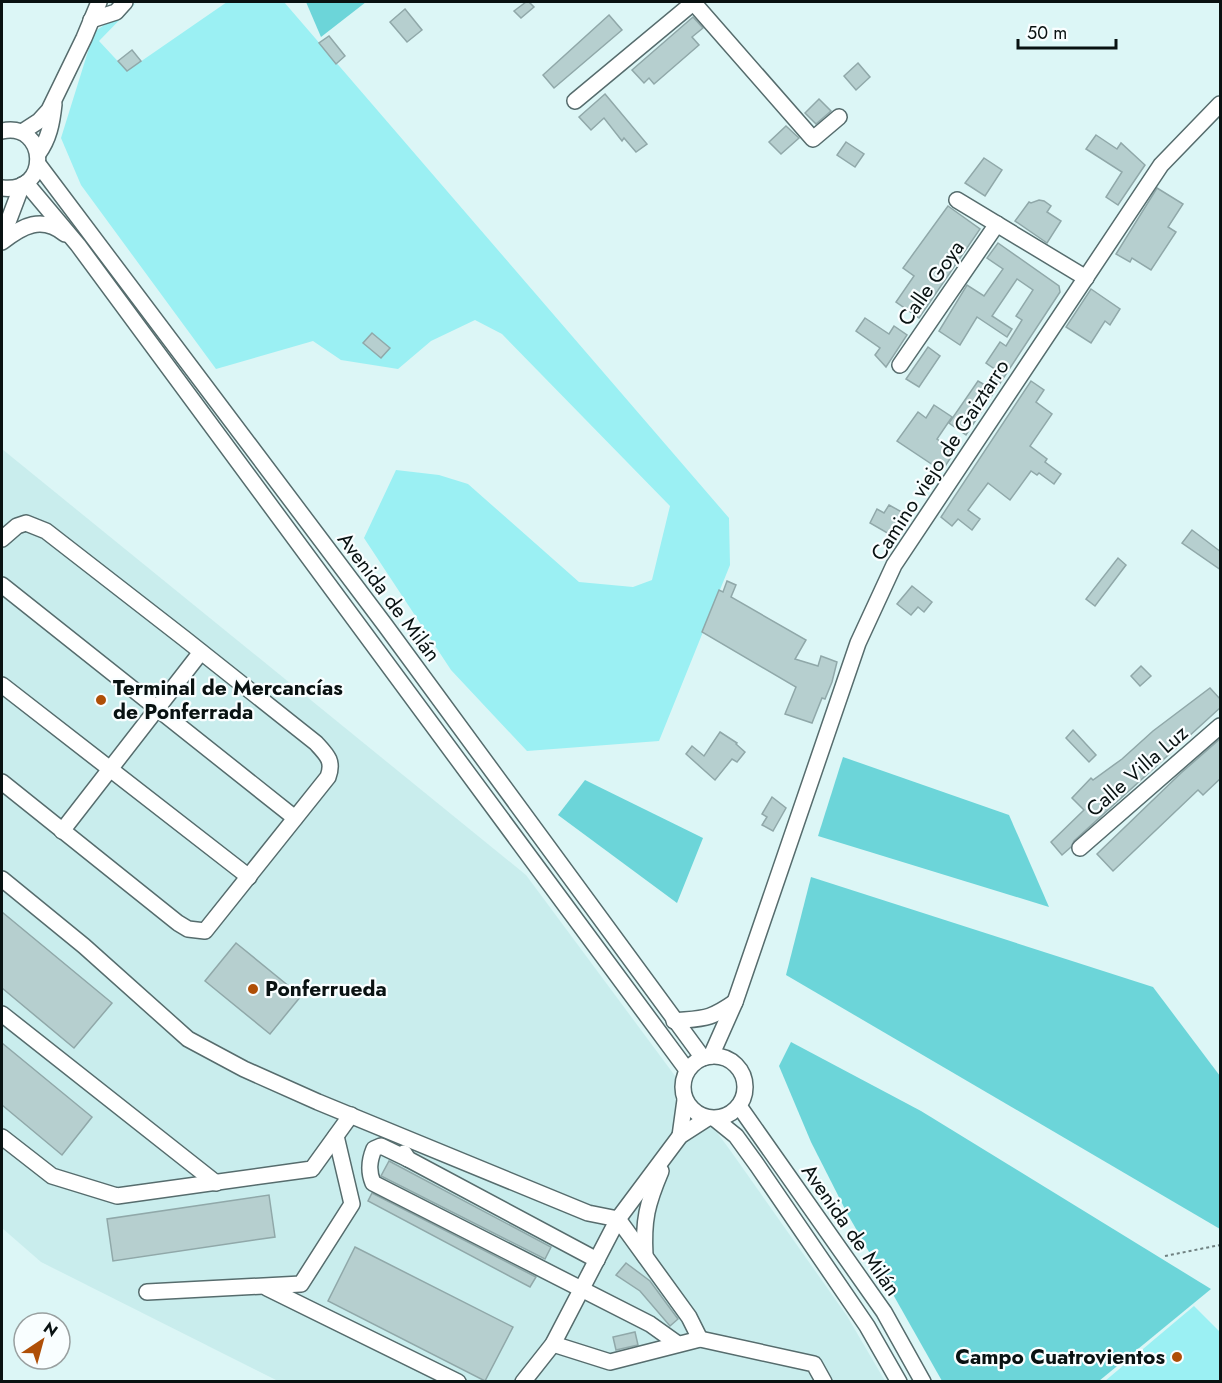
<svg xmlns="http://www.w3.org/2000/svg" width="1222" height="1383" font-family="Jost,sans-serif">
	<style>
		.built { fill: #c9eded }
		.green { fill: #9bf0f3 }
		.forest { fill: #6cd5d9 }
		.building { fill: #b6cfcf; stroke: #90a8a9; stroke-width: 1.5 }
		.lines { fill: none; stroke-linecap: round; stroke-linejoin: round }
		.minor-casing { stroke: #566c6d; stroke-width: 18 }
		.path { stroke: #708181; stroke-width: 2; stroke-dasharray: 3 3; stroke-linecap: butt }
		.minor { stroke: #fff; stroke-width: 15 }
		.poi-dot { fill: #af4f07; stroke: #f9feff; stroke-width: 2 }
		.labels { text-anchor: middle; stroke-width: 4.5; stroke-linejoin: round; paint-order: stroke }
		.street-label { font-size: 21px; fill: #091212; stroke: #f9feff }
		.poi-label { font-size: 21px; font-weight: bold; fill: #091212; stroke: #f9feff; text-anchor: start }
	</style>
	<rect width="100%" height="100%" fill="#dcf6f6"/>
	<path class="built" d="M2,449L526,875L730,1150L847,1316L885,1381H278L41,1262L2,1228Z"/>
	<g class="green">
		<path d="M227,2H284L729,518L730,565L659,741L527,751L451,670L364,538L396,470L439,475L468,484L579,582L633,587L652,580L670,506L502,334L475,320L431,341L398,369L341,360L313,341L216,369L81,185L61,138L94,32L136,3L99,41L127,71Z"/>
		<path d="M1194,1306L1220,1332V1381H1105Z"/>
	</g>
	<g class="forest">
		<path d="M306,2H366L321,37Z"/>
		<path d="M843,757L1009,815L1049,907L818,836Z"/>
		<path d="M585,780L703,838L677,903L558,815Z"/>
		<path d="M811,877L1153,987L1220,1076V1229L786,975Z"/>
		<path d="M791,1042L921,1111L1211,1289L1099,1381H942L847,1213L811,1142L779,1066Z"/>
	</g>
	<g class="building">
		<path d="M526,2H529L534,7L521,18L514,11Z"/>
		<path d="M405,9L422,30L407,42L390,22Z"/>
		<path d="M609,15L622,30L554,88L543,75Z"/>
		<path d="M693,17L703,28L692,37L699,45L654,84L649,78L644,83L632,70Z"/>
		<path d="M329,36L345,56L336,64L319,43Z"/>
		<path d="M132,50L141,61L127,71L118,61Z"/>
		<path d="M858,63L870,77L856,90L844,76Z"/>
		<path d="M605,94L647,144L636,152L624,138L622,141L604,118L591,130L579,117Z"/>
		<path d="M819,99L831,111L816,124L805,113Z"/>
		<path d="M786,126L799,138L781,154L769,142Z"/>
		<path d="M1096,135L1117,149L1121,143L1145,165L1118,205L1106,197L1122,172L1086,149Z"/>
		<path d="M846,142L864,154L855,167L837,155Z"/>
		<path d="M984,158L1002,170L985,196L965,183Z"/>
		<path d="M1157,188L1183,204L1168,227L1176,232L1151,270L1132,258L1130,262L1116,254Z"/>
		<path d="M1039,200L1044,201L1051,206L1047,212L1061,221L1047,243L1015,221L1029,202L1031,203Z"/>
		<path d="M948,206L980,229L919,318L896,302L914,276L903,268Z"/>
		<path d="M998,243L1059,286L1060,292L966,435L949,423L978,381L985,385L996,370L986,363L1000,342L1006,346L1022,320L1016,316L1033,290L1017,279L992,316L1012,329L1007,337L977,317L960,345L939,331L967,285L984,296L1003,269L987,258Z"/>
		<path d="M1091,289L1120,309L1110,325L1105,321L1091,343L1066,327Z"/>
		<path d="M865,318L889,334L894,326L907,335L886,367L875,355L880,348L856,331Z"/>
		<path d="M372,333L390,348L381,358L363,343Z"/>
		<path d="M928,347L940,356L919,387L906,379Z"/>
		<path d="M1031,381L1044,390L1036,402L1052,414L1030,446L1047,459L1045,462L1061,474L1054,484L1039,473L1037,475L1031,471L1010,500L988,483L968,510L980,519L972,530L958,519L952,526L941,517Z"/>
		<path d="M934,405L952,417L937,439L955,451L942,471L897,441L918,412L926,418Z"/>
		<path d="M889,505L909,516L896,538L870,523L877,509L884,513Z"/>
		<path d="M1192,530L1221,552V570L1182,543Z"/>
		<path d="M1118,558L1126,565L1095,606L1086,599Z"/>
		<path d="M727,581L736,585L731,597L806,640L795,659L818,666L821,656L837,662L832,682L825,699L822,698L812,723L785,714L796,687L702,632L719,590L723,592Z"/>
		<path d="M912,586L932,602L924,612L918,607L911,615L897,604Z"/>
		<path d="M1141,666L1151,676L1140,686L1131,676Z"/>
		<path d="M1210,688L1221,700V707L1074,841L1071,847L1062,855L1051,842L1084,810L1072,798L1091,778L1093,780L1122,759L1153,731Z"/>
		<path d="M1073,730L1096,755L1089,762L1066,738Z"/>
		<path d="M720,732L737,743L736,744L745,752L737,762L732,759L715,780L686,754L692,746L704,756Z"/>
		<path d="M1221,738V778L1203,795L1198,790L1113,871L1097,854L1181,773Z"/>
		<path d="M772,797L786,808L773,831L762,825L767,817L762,814Z"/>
		<path d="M2,912L112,1003L74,1048L2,988Z"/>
		<path d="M236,943L301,996L270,1034L205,981Z"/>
		<path d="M2,1043L92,1117L62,1155L2,1105Z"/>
		<path d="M389,1161L551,1247L545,1259L381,1176Z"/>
		<path d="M372,1193L536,1277L530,1287L368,1201Z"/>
		<path d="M269,1195L275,1237L113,1261L107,1219Z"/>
		<path d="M355,1247L513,1327L485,1381L328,1301Z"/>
		<path d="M626,1263L650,1281L678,1319L670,1326L640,1291L616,1275Z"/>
		<path d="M635,1332L638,1345L616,1350L613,1337Z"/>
	</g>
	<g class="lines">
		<defs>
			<g id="minor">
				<path d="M693,2L813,139L839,117"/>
				<path d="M91,20L116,12L125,2"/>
				<path d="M575,101L694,2"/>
				<path d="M2,131C47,121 52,194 2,188"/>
				<path d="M22,132L39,121L49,110L84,38L99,2"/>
				<path d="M38,154C49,139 52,123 54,104"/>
				<path d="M38,164L385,625L703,1058"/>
				<path d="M26,183L78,245L687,1070"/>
				<path d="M957,200L1086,278"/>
				<path d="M2,238L22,185"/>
				<path d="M2,242C22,226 42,215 65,234"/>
				<path d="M900,365L997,224"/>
				<path d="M2,539L17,526L26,523L46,531L185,639L316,743C327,755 334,761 328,777L205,931L188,929L178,923L2,782"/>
				<path d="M2,585L295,818"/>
				<path d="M2,685L249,877"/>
				<path d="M62,831L201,652"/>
				<path d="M1080,848L1220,726"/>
				<path d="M2,879L84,946L188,1039L244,1069L318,1102L588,1213L618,1219L680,1136L708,1118"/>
				<path d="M2,1014L216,1183"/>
				<path d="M674,1021C705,1018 709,1020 735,1002"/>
				<path d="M711,1056L735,1002L858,643L894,565L1161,165L1220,104"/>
				<circle cx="714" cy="1087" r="31"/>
				<path d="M739,1106L884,1312L923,1382"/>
				<path d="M715,1119L736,1136L757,1165L867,1326L899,1382"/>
				<path d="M680,1136L685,1100"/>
				<path d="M2,1137L52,1176L117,1196L312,1169L351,1115"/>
				<path d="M404,1153L408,1159L597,1260"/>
				<path d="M408,1159L381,1146L374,1149C369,1161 368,1171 373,1183L650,1324L678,1344"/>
				<path d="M645,1256C643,1220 647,1204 661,1171"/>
				<path d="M267,1288L458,1382"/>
				<path d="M147,1292L301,1284L352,1204L336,1136"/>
				<path d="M553,1344L610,1362L700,1339L814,1364L824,1382"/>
				<path d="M523,1382L553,1344L618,1219L689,1317L700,1339"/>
			</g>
		</defs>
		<use href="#minor" class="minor-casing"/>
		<path class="path" d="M1165,1256L1220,1245"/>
		<use href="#minor" class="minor"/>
	</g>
	<g class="poi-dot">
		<circle cx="101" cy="700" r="6"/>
		<circle cx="253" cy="989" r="6"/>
		<circle cx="1177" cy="1357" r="6"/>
	</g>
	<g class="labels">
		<g class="street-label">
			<text transform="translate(931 283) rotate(-55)" y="7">Calle Goya</text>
			<text transform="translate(940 460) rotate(-57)" y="7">Camino viejo de Gaiztarro</text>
			<text transform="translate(389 597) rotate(53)" y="7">Avenida de Milán</text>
			<text transform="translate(1137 771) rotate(-41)" y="7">Calle Villa Luz</text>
			<text transform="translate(851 1230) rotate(55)" y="7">Avenida de Milán</text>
		</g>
		<g class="poi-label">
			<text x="113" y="695">Terminal de Mercancías<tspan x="113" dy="24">de Ponferrada</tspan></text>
			<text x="265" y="996">Ponferrueda</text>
			<text x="1165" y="1364" text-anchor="end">Campo Cuatrovientos</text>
		</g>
	</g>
	<rect width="1222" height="1383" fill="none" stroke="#091212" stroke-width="6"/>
	<g transform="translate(42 1341) rotate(36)"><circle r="28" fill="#f9feff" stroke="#99a0a0" stroke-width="1.5"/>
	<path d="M0-4.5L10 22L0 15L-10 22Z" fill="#af4f07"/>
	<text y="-9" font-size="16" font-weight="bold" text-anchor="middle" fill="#091212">N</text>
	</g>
	<path d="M1018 39v9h98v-9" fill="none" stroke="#091212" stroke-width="3"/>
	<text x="1027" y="39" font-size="18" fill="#091212" stroke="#f9feff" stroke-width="4.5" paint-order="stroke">50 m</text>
</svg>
